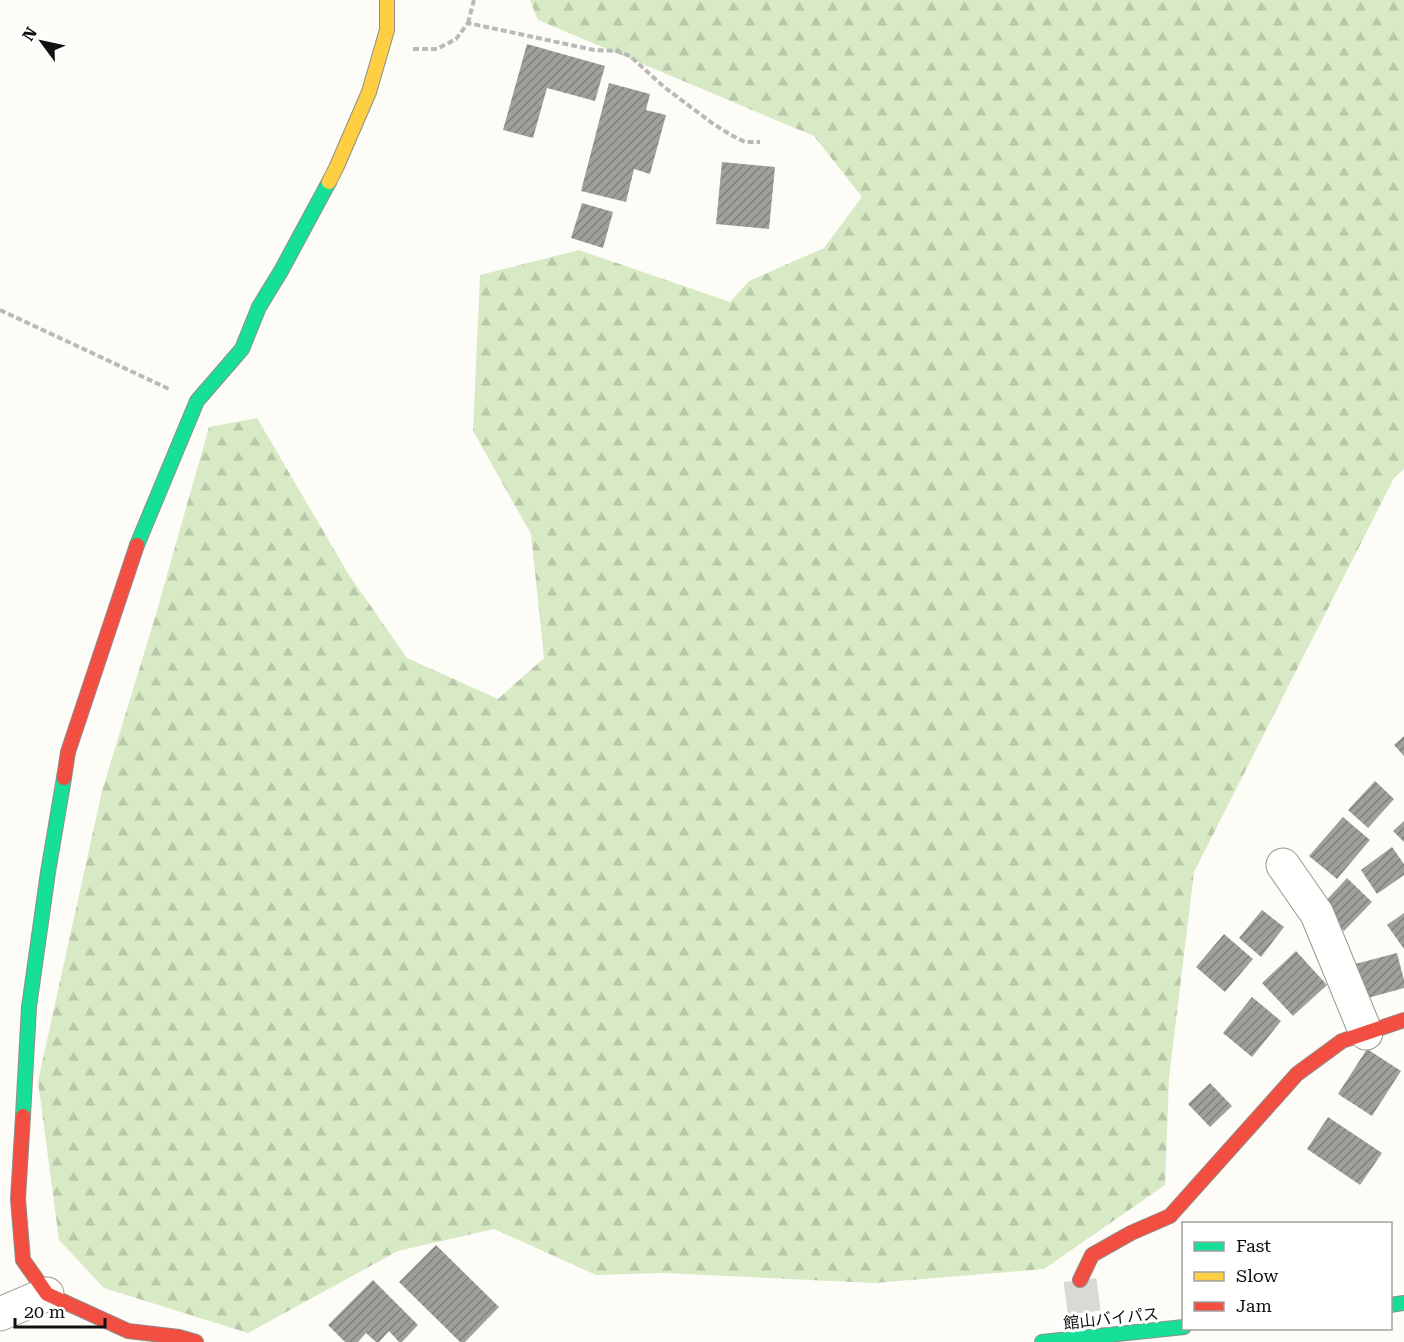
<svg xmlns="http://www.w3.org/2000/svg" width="1404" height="1342" font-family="'Roboto Serif','Noto Sans JP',serif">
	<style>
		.forest { fill: url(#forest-firs) }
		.building { fill: url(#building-hatch) }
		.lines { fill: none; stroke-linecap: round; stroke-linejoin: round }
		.secondary-tunnel { stroke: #dad9d4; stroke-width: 33; stroke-dasharray: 33 16; stroke-linecap: butt }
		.street-casing { stroke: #979795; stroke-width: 35 }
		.fast-casing { stroke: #8e8d8b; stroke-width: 16 }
		.slow-casing { stroke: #8e8d8b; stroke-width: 16 }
		.jam-casing { stroke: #8e8d8b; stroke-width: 16 }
		.path { stroke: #b9b9b8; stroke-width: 4; stroke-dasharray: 6 3; stroke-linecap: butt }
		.street { stroke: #fffffe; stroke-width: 33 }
		.fast { stroke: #16e098; stroke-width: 14 }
		.slow { stroke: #ffcf43; stroke-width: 14 }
		.jam { stroke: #f24e42; stroke-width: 14 }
		.labels { text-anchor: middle; stroke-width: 6; stroke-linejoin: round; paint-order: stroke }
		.street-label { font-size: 16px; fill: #111; stroke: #fff }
	</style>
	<defs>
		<pattern id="forest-firs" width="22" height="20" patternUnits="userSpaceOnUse" patternTransform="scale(1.5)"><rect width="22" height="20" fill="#d8eac5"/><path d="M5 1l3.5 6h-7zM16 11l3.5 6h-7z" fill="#b8c8a8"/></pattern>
		<pattern id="building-hatch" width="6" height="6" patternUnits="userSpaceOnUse" patternTransform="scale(1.5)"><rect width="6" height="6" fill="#a19f9c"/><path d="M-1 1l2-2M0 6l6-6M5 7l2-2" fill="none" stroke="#82807e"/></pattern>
	</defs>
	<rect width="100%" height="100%" fill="#fdfcf7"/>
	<path class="forest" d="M530,0H1404V469L1394,478L1194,872L1169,1078L1165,1185L1044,1269L874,1283L664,1273L596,1275L494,1229L398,1251L248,1333L104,1288L59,1240L38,1081L102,791L156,614L209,427L257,418L349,575L407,658L498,699L544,658L531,534L473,431L480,275L579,250L730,302L749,281L824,248L862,197L814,136L538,20Z"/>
	<g class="building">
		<path d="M527,44L605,66L595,101L547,88L533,138L503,130Z"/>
		<path d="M609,83L650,94L646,110L666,115L650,174L634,169L626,202L581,191Z"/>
		<path d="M722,162L775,167L769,229L716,224Z"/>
		<path d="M582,203L613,212L603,248L571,238Z"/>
		<path d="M1404,736V756L1394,745Z"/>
		<path d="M1375,781L1394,799L1368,828L1348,810Z"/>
		<path d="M1343,817L1370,840L1337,879L1309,856Z"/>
		<path d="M1404,821V842L1393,831Z"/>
		<path d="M1392,847L1404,864V875L1377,894L1361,870Z"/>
		<path d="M1347,878L1372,902L1344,931L1319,908Z"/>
		<path d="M1262,910L1284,927L1261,957L1239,938Z"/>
		<path d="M1404,913V949L1387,925Z"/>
		<path d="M1224,934L1253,959L1225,992L1196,967Z"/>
		<path d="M1296,951L1327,985L1293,1016L1262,983Z"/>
		<path d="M1397,953L1404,980V988L1364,999L1355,964Z"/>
		<path d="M1252,997L1281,1021L1252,1057L1223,1033Z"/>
		<path d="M1367,1049L1401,1071L1372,1116L1338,1094Z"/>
		<path d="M1210,1083L1232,1106L1210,1127L1188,1104Z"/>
		<path d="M1328,1117L1382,1153L1360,1185L1307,1149Z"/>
		<path d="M436,1245L499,1307L465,1342H460L399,1282Z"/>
		<path d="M373,1280L418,1325L402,1342H399L389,1331L379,1342H376L366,1333L358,1342H345L328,1325Z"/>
	</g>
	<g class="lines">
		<path class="secondary-tunnel" d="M1080,1280L1088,1342"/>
		<defs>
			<g id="street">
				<path d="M1283,865L1317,914L1366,1033"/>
				<path d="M0,1314L47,1294"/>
			</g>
			<g id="fast">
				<path d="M137,545L197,401L242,349L259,307L281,271L329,182"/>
				<path d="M23,1116L29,1007L48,872L64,778"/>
				<path d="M1390,1305L1404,1303"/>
				<path d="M1042,1342L1184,1327"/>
			</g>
			<path id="slow" d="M329,182L337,166L369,92L387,30V0"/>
			<g id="jam">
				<path d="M64,778L68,752L137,545"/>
				<path d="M23,1116L18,1199L23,1260L47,1294L128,1331L179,1337L196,1342"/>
				<path d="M1080,1280L1092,1255L1131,1233L1170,1216L1297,1074L1342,1041L1404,1020"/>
			</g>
		</defs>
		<use href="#street" class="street-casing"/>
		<use href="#fast" class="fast-casing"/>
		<use href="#slow" class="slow-casing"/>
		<use href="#jam" class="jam-casing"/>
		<g class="path">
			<path d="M468,23L474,0"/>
			<path d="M413,49H437L456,39L468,23L594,50L617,51L630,56L664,87L712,123L731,135L745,142H760"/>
			<path d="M0,310L169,389"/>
		</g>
		<use href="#street" class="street"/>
		<use href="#fast" class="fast"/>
		<use href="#slow" class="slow"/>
		<use href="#jam" class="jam"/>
	</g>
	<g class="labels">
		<g class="street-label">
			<text transform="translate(1111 1318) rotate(-6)" y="6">館山バイパス</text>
		</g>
	</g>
	<rect x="1182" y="1222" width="210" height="108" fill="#ffffff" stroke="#a0a0a0" stroke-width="1.5"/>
	<rect x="1194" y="1242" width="30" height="9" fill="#16e098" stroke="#a0a0a0" stroke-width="1.5"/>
	<text x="1236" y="1252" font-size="18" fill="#111111">Fast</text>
	<rect x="1194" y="1272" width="30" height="9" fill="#ffcf43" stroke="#a0a0a0" stroke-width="1.5"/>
	<text x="1236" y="1282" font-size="18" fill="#111111">Slow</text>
	<rect x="1194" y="1302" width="30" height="9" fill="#f24e42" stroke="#a0a0a0" stroke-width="1.5"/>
	<text x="1236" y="1312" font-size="18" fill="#111111">Jam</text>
	<g transform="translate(42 42) rotate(303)" stroke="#ffffff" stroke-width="4.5" paint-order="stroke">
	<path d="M0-4.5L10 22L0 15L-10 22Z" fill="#111111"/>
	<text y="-9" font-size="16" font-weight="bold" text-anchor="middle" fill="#111111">N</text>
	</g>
	<path d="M15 1318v9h90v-9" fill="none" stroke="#111111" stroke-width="3"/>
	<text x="24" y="1318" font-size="18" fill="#111111" stroke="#ffffff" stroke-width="4.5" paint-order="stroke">20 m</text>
</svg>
